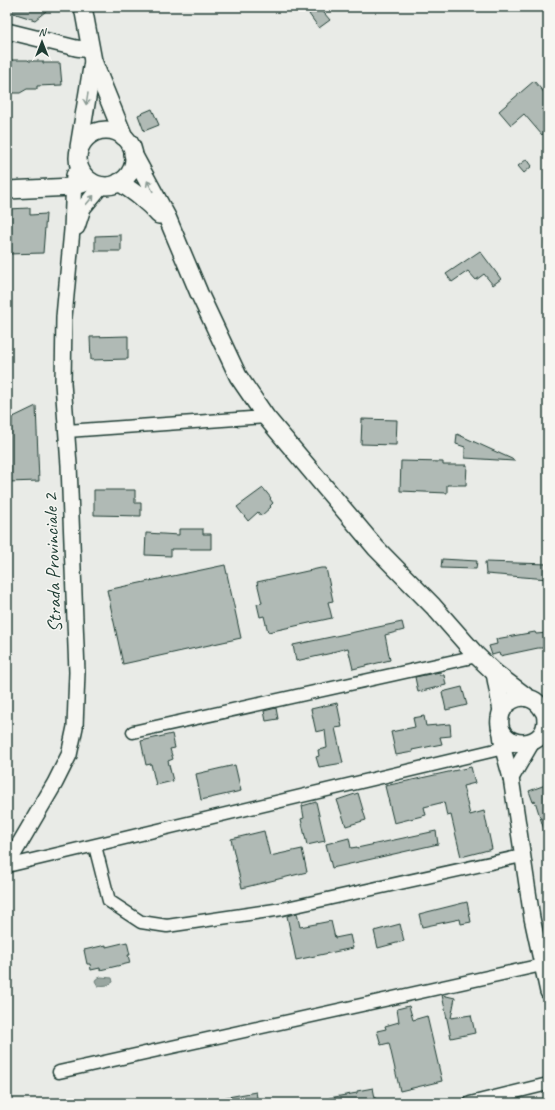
<svg xmlns="http://www.w3.org/2000/svg" width="555" height="1110" font-family="Caveat,sans-serif">
	<style>
		.water { fill: #99a6a0; stroke: #687c75 }
		.building { fill: #b0bab5; stroke: #1f3d34 }
		.lines { fill: none; stroke-linecap: round; stroke-linejoin: round }
		.minor-casing { stroke: #1f3d34; stroke-width: 15 }
		.tertiary-casing { stroke: #1f3d34; stroke-width: 18 }
		.secondary-casing { stroke: #1f3d34; stroke-width: 20 }
		.minor { stroke: #f6f6f2; stroke-width: 12 }
		.tertiary { stroke: #f6f6f2; stroke-width: 15 }
		.secondary { stroke: #f6f6f2; stroke-width: 17 }
		.oneway { stroke: #8a9a93 }
		.labels { text-anchor: middle; stroke-width: 3; stroke-linejoin: round; paint-order: stroke }
		.street-label { font-size: 20px; fill: #1f3d34; stroke: #f6f6f2 }
	</style>
	<rect width="100%" height="100%" fill="#e9ebe7"/>
	<filter id="ink" filterUnits="userSpaceOnUse"><feTurbulence type="fractalNoise" baseFrequency=".025" numOctaves="2"/><feDisplacementMap in="SourceGraphic" scale="8" xChannelSelector="R" yChannelSelector="G"/><feConvolveMatrix kernelMatrix="1 2 1 2 8 2 1 2 1" color-interpolation-filters="sRGB"/></filter>
	<g filter="url(#ink)">
		<path class="water" d="M101,977L112,978L113,982L108,985L98,986L95,981L96,979Z"/>
		<g class="building">
			<path d="M7,7H51L35,20L7,11Z"/>
			<path d="M319,7L330,20L319,28L309,14Z"/>
			<path d="M10,60H28L29,61H43V63H60L62,85L37,86V89H27L20,93H11Z"/>
			<path d="M534,81L548,97V129L542,135L524,114L511,125L499,111Z"/>
			<path d="M152,109L159,125L144,131L138,115Z"/>
			<path d="M527,159L532,166L524,173L518,166Z"/>
			<path d="M30,208V215L46,214L43,253L7,254V209Z"/>
			<path d="M121,235V251H95V236Z"/>
			<path d="M480,251L501,279L493,285L484,274L476,280L468,271L452,282L446,274Z"/>
			<path d="M128,336V359L91,360L90,337Z"/>
			<path d="M36,406L39,481L8,482L7,420Z"/>
			<path d="M362,419L397,420L396,445L361,444Z"/>
			<path d="M457,434L514,460V461L465,458V447L456,444Z"/>
			<path d="M401,461L443,462V465H467L466,485H447V493L400,491Z"/>
			<path d="M263,488L271,498L270,499L273,503L270,506L271,507L261,516L258,512L248,521L237,507Z"/>
			<path d="M94,490H135V503H141V516L94,515Z"/>
			<path d="M179,529H203V534H211V549H171V556L145,555L146,533L179,535Z"/>
			<path d="M442,559L477,561L476,569L441,568Z"/>
			<path d="M485,562L548,564V579L486,574Z"/>
			<path d="M225,565L241,638L123,664L107,590Z"/>
			<path d="M321,568H326L333,601L328,602L332,618L268,632L264,616L260,617L257,604L262,603L257,582Z"/>
			<path d="M402,622L404,630L385,635L390,660L353,669L348,648L332,652V653L296,661L293,645Z"/>
			<path d="M535,632L536,634L548,633V648H538L500,656L499,653L492,655L489,646L497,644L496,639Z"/>
			<path d="M440,672L441,675H444L446,685L418,692L415,677Z"/>
			<path d="M462,687L467,705L446,710L442,692Z"/>
			<path d="M337,703L342,727L335,728L343,763L319,767L316,757L319,756L318,750L327,748L325,730L316,732L311,709Z"/>
			<path d="M276,708L278,719L266,721L264,711Z"/>
			<path d="M424,716L426,726L450,724L451,736L440,737L442,744L412,750L413,752L396,755L391,732L415,727L413,718Z"/>
			<path d="M172,734L175,748L170,749L173,759L168,761L173,781L156,785L151,764L146,765L141,741Z"/>
			<path d="M235,765L241,791L201,800L196,774Z"/>
			<path d="M471,767L475,783L463,786L470,815L484,811L492,849L461,857L451,815L447,816L444,802L424,807L426,815L394,823L385,786Z"/>
			<path d="M548,784V836H546L535,801L533,802L529,791Z"/>
			<path d="M358,793L366,820L346,826L337,800Z"/>
			<path d="M316,802L325,841L307,845L301,819L304,818L302,806Z"/>
			<path d="M264,831L270,856L302,849L307,872L242,888L231,839Z"/>
			<path d="M436,831L438,844L332,868L326,844L349,838L351,848L357,847V848Z"/>
			<path d="M467,902L471,922L461,924L460,919L422,927L419,914Z"/>
			<path d="M297,913L300,927L331,921L335,938L350,935L353,948L296,960L287,916Z"/>
			<path d="M400,924L404,941L378,948L374,931Z"/>
			<path d="M127,942L130,955H128L130,963L100,970V968L91,970L90,964H87L84,950L106,945V947Z"/>
			<path d="M442,995L455,998L451,1018L471,1015L475,1033L451,1038Z"/>
			<path d="M409,1006L413,1020L427,1016L442,1081L400,1091L389,1043L381,1045L377,1031L386,1029L385,1026L399,1022L397,1009Z"/>
			<path d="M373,1088L376,1103H329V1098L357,1093V1091Z"/>
			<path d="M256,1092L258,1103H223L222,1098Z"/>
		</g>
		<g class="lines">
			<defs>
				<g id="minor">
					<path d="M67,431L266,417"/>
					<path d="M133,732L477,656"/>
					<path d="M95,846L109,901L141,922L167,926L282,909L522,856"/>
					<path d="M7,866L512,746"/>
					<path d="M59,1072L542,965"/>
					<path d="M470,1103L548,1084"/>
				</g>
				<g id="tertiary">
					<path d="M7,31L76,48L90,50"/>
					<path d="M77,227L83,208L102,185"/>
					<path d="M500,726L503,749L511,778L532,918L548,992"/>
					<path d="M511,778L532,742"/>
					<path d="M7,865L55,783L69,755L75,727L77,672L69,465L63,383L64,317L72,230L74,175"/>
				</g>
				<g id="secondary">
					<path d="M83,7L93,61L124,137"/>
					<circle cx="106" cy="158" r="28"/>
					<path d="M79,147L93,61"/>
					<path d="M133,154L167,217L199,293L238,376L266,417L376,548L433,606L477,656L495,673L528,698"/>
					<path d="M119,182C134,192 147,201 159,215"/>
					<path d="M7,190L73,187L90,181"/>
					<path d="M495,673L502,711"/>
					<path d="M545,713C554,752 495,752 500,718C502,701 521,692 535,701C541,705 544,712 548,718"/>
				</g>
			</defs>
			<use href="#minor" class="minor-casing"/>
			<use href="#tertiary" class="tertiary-casing"/>
			<use href="#secondary" class="secondary-casing"/>
			<use href="#minor" class="minor"/>
			<use href="#tertiary" class="tertiary"/>
			<use href="#secondary" class="secondary"/>
		</g>
		<defs><path id="oneway-shaft" d="M-6 0H5M1.5-3L5.5 0L1.5 3" fill="none" stroke-width="1.6" stroke-linecap="round" stroke-linejoin="round"/></defs>
		<g class="oneway">
			<use href="#oneway-shaft" transform="translate(87 99) rotate(99)"/>
			<use href="#oneway-shaft" transform="translate(150 186) rotate(-118)"/>
			<use href="#oneway-shaft" transform="translate(90 200) rotate(-50)"/>
		</g>
	</g>
	<g class="labels">
		<g class="street-label">
			<text transform="translate(52 563) rotate(-92)" y="7">Strada Provinciale 2</text>
		</g>
	</g>
	<rect width="555" height="1110" fill="none" stroke="#f6f6f2" stroke-width="24"/>
	<rect x="12" y="12" width="531" height="1086" fill="none" stroke="#1f3d34" stroke-width="1.5" filter="url(#ink)"/>
	<g transform="translate(42 42)" stroke="#f6f6f2" stroke-width="3" paint-order="stroke">
	<path d="M0-3L7 15L0 10L-7 15Z" fill="#1f3d34"/>
	<text y="-6" font-size="11" font-weight="bold" text-anchor="middle" fill="#1f3d34">N</text>
	</g>
</svg>
